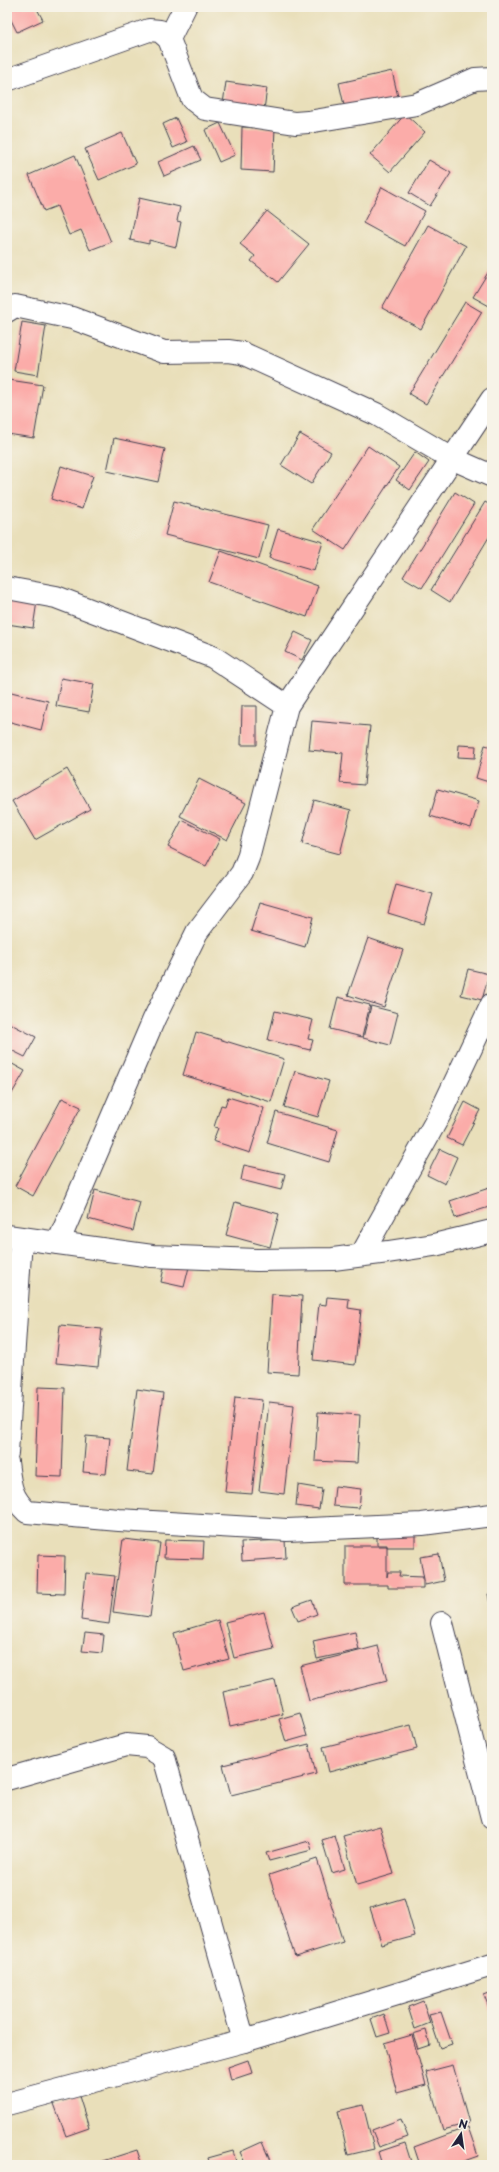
<svg xmlns="http://www.w3.org/2000/svg" width="499" height="2172" font-family="'Playpen Sans',sans-serif">
	<style>
		.building { fill: #fbaca9 }
		.lines { fill: none; stroke-linecap: round; stroke-linejoin: round }
		.minor-casing { stroke: #403e4e; stroke-width: 24 }
		.minor { stroke: #fff; stroke-width: 22 }
	</style>
	<rect width="100%" height="100%" fill="#f7f3e8"/>
	<filter id="ink" filterUnits="userSpaceOnUse"><feTurbulence type="fractalNoise" baseFrequency=".025" numOctaves="2"/><feDisplacementMap in="SourceGraphic" scale="8" xChannelSelector="R" yChannelSelector="G"/><feConvolveMatrix kernelMatrix="1 2 1 2 8 2 1 2 1" color-interpolation-filters="sRGB"/></filter>
	<filter id="wash" filterUnits="userSpaceOnUse"><feTurbulence type="fractalNoise" baseFrequency=".012" numOctaves="4" result="noise"/><feDisplacementMap in="SourceGraphic" scale="16" xChannelSelector="R" yChannelSelector="G"/><feGaussianBlur stdDeviation="0.9" result="paint"/><feColorMatrix in="noise" values="0 0 0 0 0 0 0 0 0 0 0 0 0 0 0 0 0 1.4 0 .05"/><feComposite in="paint" operator="in"/></filter>
	<g filter="url(#wash)">
		<rect width="100%" height="100%" fill="#e9dfba"/>
		<g id="blocks">
			<g class="building">
				<path d="M7,7H36L43,20L17,32L7,12Z"/>
				<path d="M392,71L399,101L346,114L339,83Z"/>
				<path d="M226,82L267,88L264,110L223,104Z"/>
				<path d="M405,114L425,132L390,172L370,155Z"/>
				<path d="M176,118L187,142L173,148L163,124Z"/>
				<path d="M220,123L235,155L219,162L205,130Z"/>
				<path d="M242,127L275,128L273,172L241,170Z"/>
				<path d="M122,133L136,164L99,180L85,149Z"/>
				<path d="M194,146L201,160L164,176L158,162Z"/>
				<path d="M75,155L111,242L90,250L81,230L69,235L57,206L44,211L29,175Z"/>
				<path d="M429,160L451,173L430,206L409,193Z"/>
				<path d="M382,187L425,211L405,246L363,223Z"/>
				<path d="M139,198L180,207L177,221L181,222L176,247L149,240V244L130,240Z"/>
				<path d="M267,211L309,244L278,282L251,261L255,256L240,244Z"/>
				<path d="M428,225L466,246L421,329L382,308Z"/>
				<path d="M492,266V306L491,307L473,297Z"/>
				<path d="M465,302L482,312L426,404L409,394Z"/>
				<path d="M22,322L46,326L38,375L14,371Z"/>
				<path d="M9,380L43,385L34,438L7,434Z"/>
				<path d="M300,434L331,452L311,484L281,465Z"/>
				<path d="M114,438L165,449L158,482L107,471Z"/>
				<path d="M368,446L399,467L345,550L313,529Z"/>
				<path d="M415,452L429,462L410,490L396,480Z"/>
				<path d="M61,466L93,476L82,509L51,499Z"/>
				<path d="M455,492L474,504L422,588L403,577Z"/>
				<path d="M174,501L268,525L259,559L165,535Z"/>
				<path d="M485,502L492,506V532L450,602L431,590Z"/>
				<path d="M278,529L323,542L314,571L269,558Z"/>
				<path d="M221,551L318,586L307,617L209,582Z"/>
				<path d="M8,596L37,601L33,628L7,624Z"/>
				<path d="M295,632L312,640L302,660L285,652Z"/>
				<path d="M61,678L94,684L89,712L56,706Z"/>
				<path d="M7,691L48,701L41,730L7,721Z"/>
				<path d="M242,706H257V745H241Z"/>
				<path d="M312,721L370,726L364,785L340,783L343,753L309,750Z"/>
				<path d="M459,745L476,746L475,758L458,757Z"/>
				<path d="M485,745L492,747V783L476,778Z"/>
				<path d="M67,769L90,809L35,840L12,801Z"/>
				<path d="M199,779L246,803L227,840L180,816Z"/>
				<path d="M438,789L479,801L471,828L430,816Z"/>
				<path d="M314,800L351,810L340,854L302,844Z"/>
				<path d="M182,820L220,839L206,866L168,847Z"/>
				<path d="M396,884L433,894L424,924L388,913Z"/>
				<path d="M260,902L313,917L305,947L251,931Z"/>
				<path d="M368,938L403,950L384,1007L348,995Z"/>
				<path d="M468,969L489,974L482,1000L461,995Z"/>
				<path d="M338,997L370,1005L362,1037L330,1029Z"/>
				<path d="M371,1006L398,1013L390,1045L363,1038Z"/>
				<path d="M275,1011L313,1020L308,1039L313,1040L310,1050L268,1040Z"/>
				<path d="M7,1022L36,1037L25,1057L7,1048Z"/>
				<path d="M196,1032L284,1059L271,1102L183,1075Z"/>
				<path d="M7,1061L25,1071L7,1102Z"/>
				<path d="M295,1071L329,1081L318,1117L284,1107Z"/>
				<path d="M228,1097L264,1108L250,1153L213,1141L218,1128L214,1127L221,1105L225,1106Z"/>
				<path d="M62,1098L81,1107L33,1196L15,1186Z"/>
				<path d="M465,1102L480,1110L462,1145L447,1138Z"/>
				<path d="M276,1112L338,1130L329,1162L267,1143Z"/>
				<path d="M440,1149L457,1157L445,1184L427,1175Z"/>
				<path d="M244,1165L285,1174L281,1190L241,1180Z"/>
				<path d="M492,1187V1206L455,1218L450,1201Z"/>
				<path d="M95,1190L140,1202L133,1231L88,1219Z"/>
				<path d="M235,1202L279,1214L270,1247L226,1235Z"/>
				<path d="M165,1263L189,1267L184,1287L161,1282Z"/>
				<path d="M272,1294L302,1296L298,1374L267,1372Z"/>
				<path d="M327,1297L349,1299L348,1308L361,1310L355,1365L313,1360L319,1304L326,1305Z"/>
				<path d="M60,1325L102,1329L98,1367L56,1363Z"/>
				<path d="M38,1387L65,1388L62,1477L35,1476Z"/>
				<path d="M137,1389L163,1393L153,1474L127,1471Z"/>
				<path d="M235,1397L262,1400L252,1494L225,1492Z"/>
				<path d="M269,1402L294,1405L284,1494L259,1491Z"/>
				<path d="M318,1412L360,1415L357,1463L315,1461Z"/>
				<path d="M86,1436L110,1438L106,1474L83,1472Z"/>
				<path d="M298,1485L322,1489L319,1509L296,1506Z"/>
				<path d="M335,1486L361,1489L359,1508L333,1506Z"/>
				<path d="M377,1532H415V1547H387V1545H377Z"/>
				<path d="M123,1539L160,1543L150,1617L113,1612Z"/>
				<path d="M165,1540L204,1541L203,1559L164,1558Z"/>
				<path d="M285,1540L286,1558L242,1561L241,1542Z"/>
				<path d="M345,1546H387V1577L388,1572H400L399,1576L423,1577V1588H388V1585H345Z"/>
				<path d="M439,1554L444,1581L425,1585L420,1557Z"/>
				<path d="M38,1555L65,1556L64,1594L37,1593Z"/>
				<path d="M86,1573L115,1576L109,1624L81,1620Z"/>
				<path d="M492,1593V1610H491L488,1594Z"/>
				<path d="M312,1600L317,1614L298,1621L292,1607Z"/>
				<path d="M264,1612L274,1649L234,1658L225,1622Z"/>
				<path d="M218,1620L229,1659L184,1671L174,1633Z"/>
				<path d="M355,1632L359,1650L317,1659L313,1641Z"/>
				<path d="M85,1633L104,1635L102,1653L82,1651Z"/>
				<path d="M378,1646L387,1681L309,1701L300,1666Z"/>
				<path d="M275,1680L283,1714L230,1726L223,1692Z"/>
				<path d="M300,1713L307,1736L286,1742L279,1719Z"/>
				<path d="M411,1725L417,1749L329,1772L323,1747Z"/>
				<path d="M309,1744L316,1774L231,1795L223,1765Z"/>
				<path d="M380,1826L394,1874L357,1885L343,1836Z"/>
				<path d="M335,1836L345,1869L332,1873L322,1840Z"/>
				<path d="M309,1841L312,1850L269,1861L266,1853Z"/>
				<path d="M317,1859L343,1942L295,1957L269,1875Z"/>
				<path d="M404,1898L415,1936L382,1945L370,1908Z"/>
				<path d="M492,1992V2009L490,2010L484,1995Z"/>
				<path d="M423,2001L430,2023L415,2029L408,2007Z"/>
				<path d="M441,2012L452,2044L440,2048L429,2015Z"/>
				<path d="M384,2014L390,2033L377,2037L371,2019Z"/>
				<path d="M426,2030L430,2045L418,2049L413,2034Z"/>
				<path d="M412,2035L426,2085L397,2093L384,2043Z"/>
				<path d="M248,2060L252,2073L231,2080L228,2067Z"/>
				<path d="M453,2065L469,2123L443,2130L426,2072Z"/>
				<path d="M78,2093L89,2128L66,2136L53,2101Z"/>
				<path d="M363,2105L374,2149L348,2155L338,2111Z"/>
				<path d="M401,2119L408,2137L379,2147L372,2130Z"/>
				<path d="M468,2127L478,2156L453,2165H420L414,2147Z"/>
				<path d="M262,2142L272,2165H246L240,2152Z"/>
				<path d="M405,2143L412,2165H382L378,2152Z"/>
				<path d="M137,2150L142,2165H90Z"/>
				<path d="M233,2151L237,2165H210L208,2158Z"/>
			</g>
		</g>
	</g>
	<g filter="url(#ink)">
		<use href="#blocks" fill-opacity="0" stroke="#403e4e" stroke-width="1"/>
		<g class="lines">
			<defs>
				<g id="minor">
					<path d="M169,39L185,7"/>
					<path d="M7,80L149,30L160,31L169,39L192,99L205,109L295,123L308,122L417,104L475,79L492,78"/>
					<path d="M7,311L15,306L72,318L164,352L228,351L242,353L376,414L451,458L492,476"/>
					<path d="M7,588L56,597L213,657L287,706"/>
					<path d="M7,1236L152,1256L257,1260L333,1259L388,1252L434,1245L492,1231"/>
					<path d="M58,1243L154,1019L197,932L242,873L248,858L287,706L492,399"/>
					<path d="M362,1254L440,1114L492,1004"/>
					<path d="M7,1453L21,1239"/>
					<path d="M7,1462C10,1484 10,1496 27,1512L119,1520L287,1530L422,1524L492,1515"/>
					<path d="M442,1623L492,1818"/>
					<path d="M7,1779L126,1745L147,1747L164,1757L244,2041"/>
					<path d="M7,2104L244,2041L492,1965"/>
				</g>
			</defs>
			<use href="#minor" class="minor-casing"/>
			<use href="#minor" class="minor"/>
		</g>
	</g>
	<rect width="499" height="2172" fill="none" stroke="#f7f3e8" stroke-width="24"/>
	<g transform="translate(461 2134) rotate(13)" stroke="#f7f3e8" stroke-width="3" paint-order="stroke">
	<path d="M0-3L7 15L0 10L-7 15Z" fill="#22223b"/>
	<text y="-6" font-size="11" font-weight="bold" text-anchor="middle" fill="#22223b">N</text>
	</g>
</svg>
